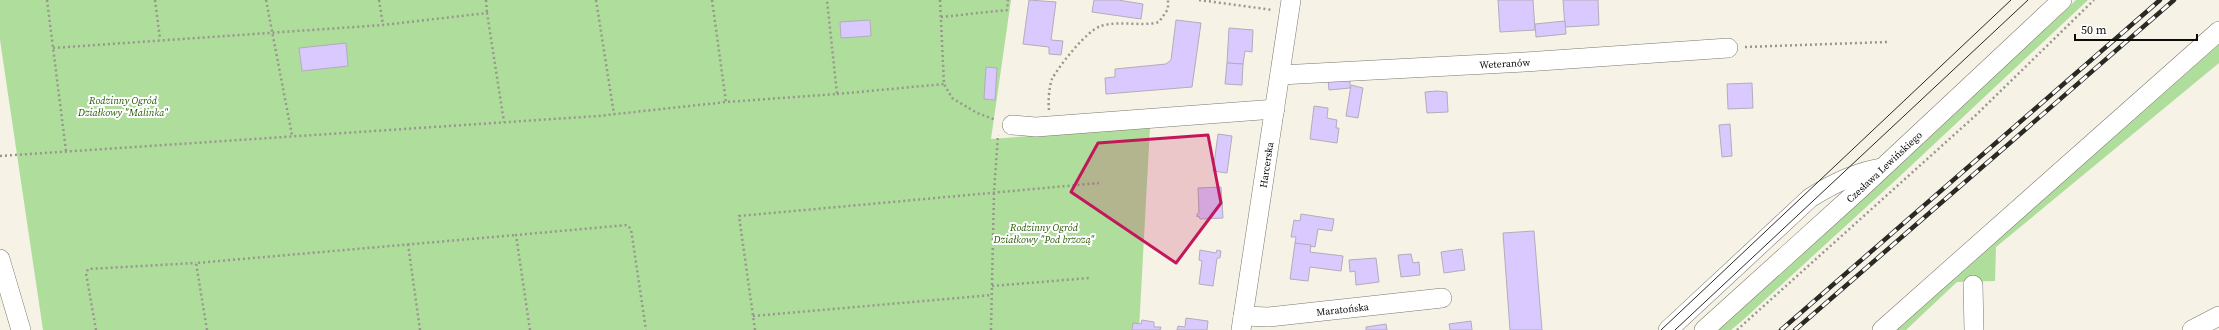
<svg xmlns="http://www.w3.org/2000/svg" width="2219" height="330" font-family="'Source Serif 4',serif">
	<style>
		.green { fill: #afdd9c }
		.building { fill: #dac9fe; stroke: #b1adb9 }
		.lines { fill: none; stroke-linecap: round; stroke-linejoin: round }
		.minor-casing { stroke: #7a776c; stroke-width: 20 }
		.path { stroke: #98978d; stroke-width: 2.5; stroke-dasharray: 2 3; stroke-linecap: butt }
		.minor { stroke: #fff; stroke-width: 19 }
		.tram { stroke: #2a2a24; stroke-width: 1 }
		.rail-casing { stroke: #2a2a24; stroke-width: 4.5 }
		.rail { stroke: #fff; stroke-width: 3; stroke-dasharray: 9; stroke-linecap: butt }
		.marked { fill: #c2185b; fill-opacity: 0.2; stroke: #c2185b; stroke-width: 3; stroke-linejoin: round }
		.labels { text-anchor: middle; stroke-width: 4; stroke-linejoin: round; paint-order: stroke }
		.street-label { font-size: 10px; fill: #0c0c08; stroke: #fff }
		.park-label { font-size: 10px; font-style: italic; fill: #255800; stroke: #fff }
	</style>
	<rect width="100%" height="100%" fill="#f6f3e6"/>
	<g class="green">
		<path d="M0,0H1011L991,139L1150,127L1139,330H43L0,40Z"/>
		<path d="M2076,0H2088L1898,178L1743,320L1731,330H1718L1912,154Z"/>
		<path d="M2219,44V63L1996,247L1995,281L1957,282L1906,330H1894Z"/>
	</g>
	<g class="building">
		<path d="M1029,0L1056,2L1051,40L1063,41L1061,55L1049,54V47L1023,44Z"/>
		<path d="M1094,0H1118L1143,4L1141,19L1092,12Z"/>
		<path d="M1498,0H1533L1535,30L1500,32Z"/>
		<path d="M1563,0H1598L1599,25L1565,27Z"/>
		<path d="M870,20L871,36L841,38L840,22Z"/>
		<path d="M1176,20L1201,23L1192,87L1106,94L1105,78L1115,77V69L1166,64L1171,60Z"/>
		<path d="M1565,21L1566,34L1536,37L1535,24Z"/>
		<path d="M1229,28L1253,30L1252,52L1245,51L1243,64L1227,63Z"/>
		<path d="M346,43L348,66L302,71L299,48Z"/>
		<path d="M1227,63L1243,64L1242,85L1225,84Z"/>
		<path d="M986,67L997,68L995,100L984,99Z"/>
		<path d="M1350,78V88L1329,90L1328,80Z"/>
		<path d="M1752,83L1753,108L1728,109L1727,84Z"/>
		<path d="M1351,85L1363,88L1358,118L1346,116Z"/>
		<path d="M1437,91L1447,92L1448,112L1427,113L1425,92Z"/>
		<path d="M1314,106L1328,108L1327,118L1337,120L1336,128H1339L1337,143L1310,139Z"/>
		<path d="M1730,124L1732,156L1722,157L1719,125Z"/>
		<path d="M1218,134L1232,136L1227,173L1213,171Z"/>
		<path d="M1221,187L1223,218L1200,219L1199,216L1197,217V214L1199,213L1198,188Z"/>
		<path d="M1301,214L1334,219L1332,231L1318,229L1315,247L1295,243L1296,237H1291L1294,220L1300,221Z"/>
		<path d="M1534,231L1542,330H1510L1503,233Z"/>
		<path d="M1295,243L1311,245L1310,252L1343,256L1341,271L1310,267L1308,281L1290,279Z"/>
		<path d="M1462,249L1465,270L1444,273L1441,252Z"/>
		<path d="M1200,250L1216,253L1217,250L1221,251L1220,258H1217L1213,286L1199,284L1202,261L1199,260Z"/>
		<path d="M1411,254L1413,263L1419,262L1420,275L1401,277L1398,255Z"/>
		<path d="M1376,258L1379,282L1356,285L1355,271L1350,272L1349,260Z"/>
		<path d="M1186,318L1208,321L1207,330H1177L1178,326L1185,327Z"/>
		<path d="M1142,320L1154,322V327H1161L1160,330H1132L1133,323L1141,324Z"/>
		<path d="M1471,321L1472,330H1450L1449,324Z"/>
		<path d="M1386,324L1387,330H1366V327Z"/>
	</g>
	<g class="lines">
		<defs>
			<g id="minor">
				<path id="s1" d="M1280,75L1525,62L1728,48"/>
				<path d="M1012,125L1036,127L1275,109"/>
				<path d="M0,259L21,330"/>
				<path d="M1973,285L1974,330"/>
				<path id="s2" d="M1243,316L1269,317L1442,298"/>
				<path id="s3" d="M1241,330L1291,0"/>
				<path d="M1668,330L1810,198C1832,184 1856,172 1882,168"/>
				<path id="s4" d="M1704,330L1860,189L2062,0"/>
				<path d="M1882,330L2219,31"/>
				<path d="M2192,330L2219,316"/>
			</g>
		</defs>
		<use href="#minor" class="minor-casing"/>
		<g class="path">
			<path d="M47,0L66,151"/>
			<path d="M155,0L160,39"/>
			<path d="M266,0L292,135"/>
			<path d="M379,0L383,25"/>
			<path d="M486,0L487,13"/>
			<path d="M596,0L614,114"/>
			<path d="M712,0L726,102L837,94L827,0"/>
			<path d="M940,0L944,84L952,98L977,113L996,120"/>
			<path d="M1199,0L1273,10"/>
			<path d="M941,17L1007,10L1008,0"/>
			<path d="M1745,47L1887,42"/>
			<path d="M53,48L383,25L487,13L504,122"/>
			<path d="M837,94L944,84"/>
			<path d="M1049,110C1048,102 1049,87 1052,79C1059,66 1087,30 1101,26C1120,20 1140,27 1159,22L1168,9V0"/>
			<path d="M0,156L598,116L726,102"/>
			<path d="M408,244L420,330"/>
			<path d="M992,286L1089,278"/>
			<path d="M753,316L992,295"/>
			<path d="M96,330L86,273L88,269L196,263"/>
			<path d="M207,330L196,263L516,235"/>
			<path d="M530,330L516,235L627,225L631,229L646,330"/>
			<path d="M755,330L739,216L1099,183"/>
			<path d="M991,330L994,192L998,135"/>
			<path d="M1737,330L1975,116L2094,0"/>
		</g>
		<use href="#minor" class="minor"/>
		<g class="tram">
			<path d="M1661,330L2011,0"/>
			<path d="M1675,330L2028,0"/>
		</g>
		<defs>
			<g id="rail">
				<path d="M1781,330L2160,0"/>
				<path d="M1795,330L2174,0"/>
			</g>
		</defs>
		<use href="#rail" class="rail-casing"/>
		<use href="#rail" class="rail"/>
	</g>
	<path class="marked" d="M1208,135L1221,203L1176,263L1071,192L1098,143Z"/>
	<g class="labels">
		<g class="street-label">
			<text dy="4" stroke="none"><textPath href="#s1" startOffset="225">Weteranów</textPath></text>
			<text dy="4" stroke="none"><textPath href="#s3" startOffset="167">Harcerska</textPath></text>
			<text dy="4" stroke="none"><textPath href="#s4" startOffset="243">Czesława Lewińskiego</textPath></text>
			<text dy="4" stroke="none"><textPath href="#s2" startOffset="100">Maratońska</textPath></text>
		</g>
		<g class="park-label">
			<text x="123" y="104">Rodzinny Ogród<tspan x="123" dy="12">Działkowy "Malinka"</tspan></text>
			<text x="1044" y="231">Rodzinny Ogród<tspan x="1044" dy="12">Działkowy "Pod brzozą"</tspan></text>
		</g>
	</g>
	<path d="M2075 34v6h122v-6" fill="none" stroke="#0c0c08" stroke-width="2"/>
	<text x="2081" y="34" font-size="12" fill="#0c0c08" stroke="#ffffff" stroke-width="3" paint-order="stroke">50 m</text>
</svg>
